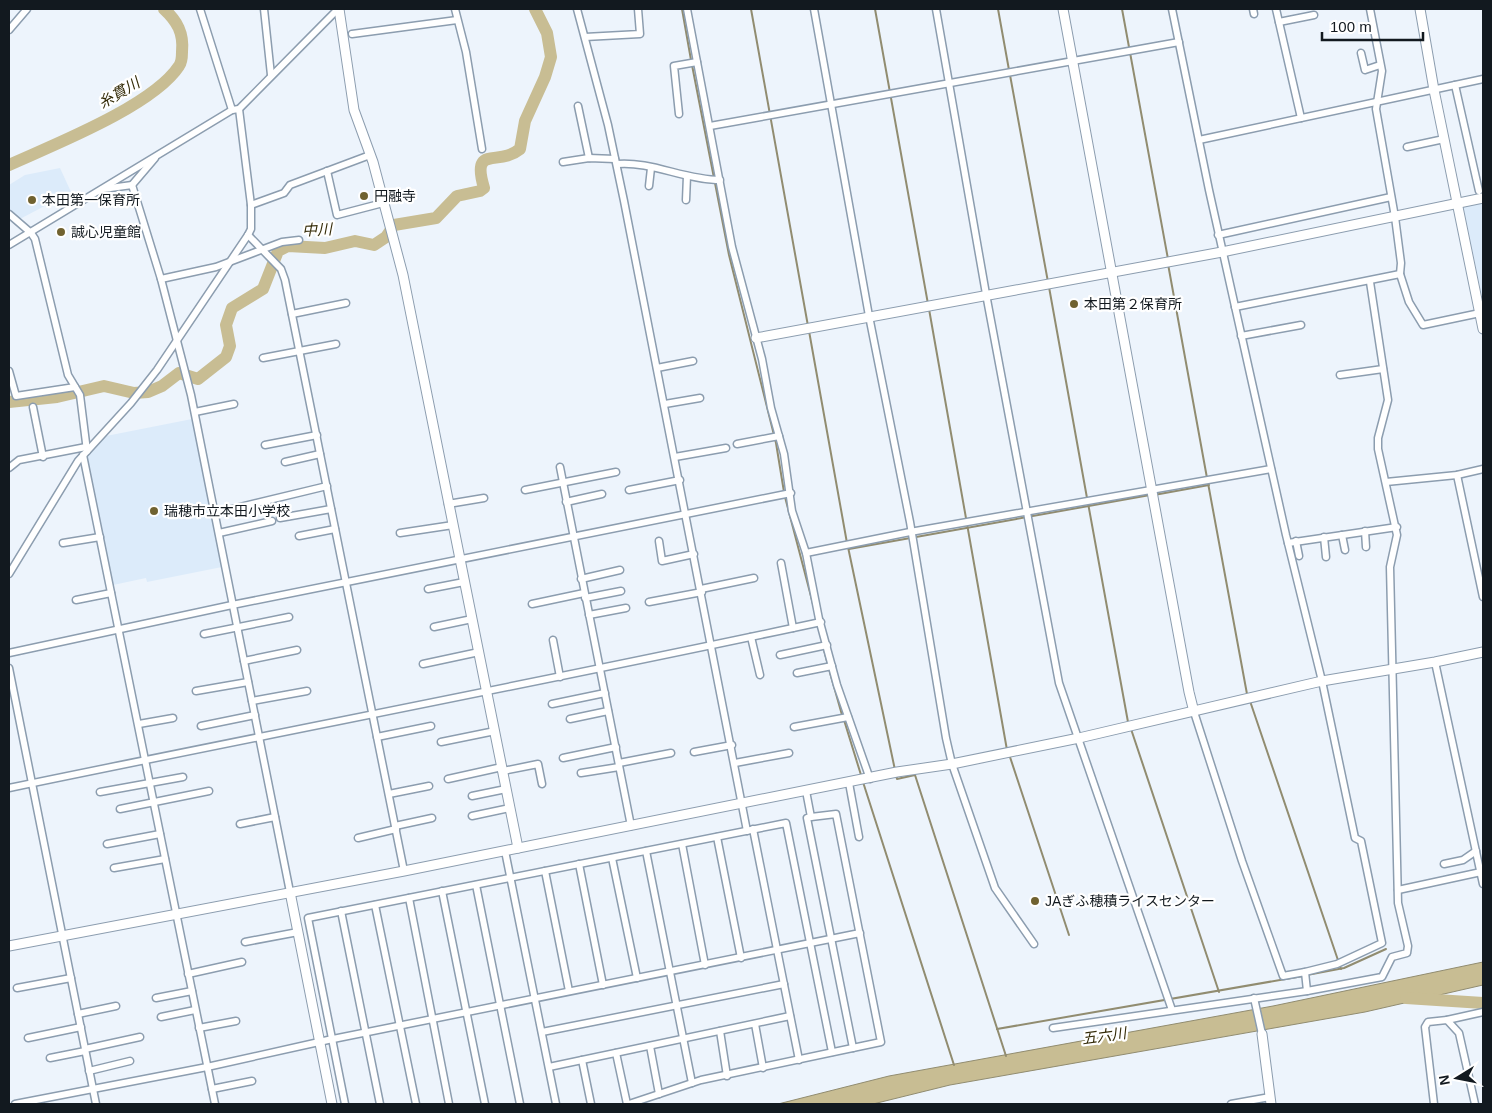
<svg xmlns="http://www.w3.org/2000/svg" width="1492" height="1113" font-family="Arial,'Noto Sans JP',sans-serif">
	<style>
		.built { fill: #dcebfa }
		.water { fill: #c8bd93; stroke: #918c70 }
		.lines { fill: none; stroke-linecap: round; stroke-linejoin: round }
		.stream { stroke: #918c70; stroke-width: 2 }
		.river { stroke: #c8bd93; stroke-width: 12 }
		.street-casing { stroke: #8c9daf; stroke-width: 9 }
		.secondary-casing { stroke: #8c9daf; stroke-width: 11 }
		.street { stroke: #fff; stroke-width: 6 }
		.secondary { stroke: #fff; stroke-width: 9 }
		.poi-dot { fill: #706230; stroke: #fff; stroke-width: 2 }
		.labels { text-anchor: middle; stroke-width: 4.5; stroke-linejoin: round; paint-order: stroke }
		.poi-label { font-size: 14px; fill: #12191f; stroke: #fff; text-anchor: start }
		.water-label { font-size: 15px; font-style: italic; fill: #342b08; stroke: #fff }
	</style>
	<rect width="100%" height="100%" fill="#edf4fc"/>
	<g class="built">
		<path d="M60,168L71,192L20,219L9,209V185L25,175Z"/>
		<path d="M1483,202V301L1463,207Z"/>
		<path d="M192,419L222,567L147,582L146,578L113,585L86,456L106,436Z"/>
	</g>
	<path class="water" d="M1483,962V985L1365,1012L950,1085L873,1104H778L889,1076L1273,1006Z"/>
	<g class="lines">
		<g class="stream">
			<path d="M682,9L691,60"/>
			<path d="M751,9L808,326"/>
			<path d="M875,9L928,304"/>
			<path d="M998,9L1009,70"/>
			<path d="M1122,9L1168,259"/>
			<path d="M692,65L714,178"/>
			<path d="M1010,75L1048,282"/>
			<path d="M715,183L729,255L776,443L784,492"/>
			<path d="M1168,264L1207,478"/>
			<path d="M1049,287L1087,498"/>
			<path d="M929,309L1007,750"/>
			<path d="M809,331L847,543"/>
			<path d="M1208,483L1247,694"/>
			<path d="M1154,495L1209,485"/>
			<path d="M785,497L813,604"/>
			<path d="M1088,503L1128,722"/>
			<path d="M848,547L895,770"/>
			<path d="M849,549L1150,495"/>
			<path d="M824,650L828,665"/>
			<path d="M829,669L842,715"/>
			<path d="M1250,701L1341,969"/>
			<path d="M844,720L861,775"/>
			<path d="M1131,729L1219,992"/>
			<path d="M1009,754L1069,935"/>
			<path d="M896,775L897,779L915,775L1006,1056"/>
			<path d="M863,782L954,1065"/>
			<path d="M1307,975L1344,968L1386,949"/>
			<path d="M997,1029L1303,976"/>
		</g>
		<g class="river">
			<path d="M9,165C53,145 153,106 179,66C182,62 182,57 182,52C184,33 177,21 164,9"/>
			<path d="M9,402L57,397L104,386L134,393L148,392L162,386L179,373L198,379L226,357L230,346L226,325L232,308L263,289L278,251L288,246L325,248L355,241L374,245L386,237L394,225L436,218L457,196L480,191L484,188C471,144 498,167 520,149L525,121L545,77L551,57L547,33L535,9"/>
			<path d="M1406,998L1483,1003"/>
		</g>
		<defs>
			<g id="street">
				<path d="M200,9L232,110"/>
				<path d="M264,9L271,75"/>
				<path d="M455,9L466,52L482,149"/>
				<path d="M577,9L608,125L624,201L747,831"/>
				<path d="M687,9L732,247L762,359L771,408L784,454L792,511L806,553L819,619L837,685L870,779"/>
				<path d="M814,9L869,316L910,522L946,738L952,764L995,888L1034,944"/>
				<path d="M936,9L986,294L1059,683L1172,1010"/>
				<path d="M1172,9L1209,190L1286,535L1322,681L1355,838L1361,841L1382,943L1337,964L1305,972"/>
				<path d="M1253,9L1254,14"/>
				<path d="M1276,9L1301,118"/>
				<path d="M1279,22L1314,15"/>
				<path d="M9,30L27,9"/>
				<path d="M352,34L457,20"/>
				<path d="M585,37L640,34L638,9"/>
				<path d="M1361,53L1365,70L1380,65"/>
				<path d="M1455,85L1479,191"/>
				<path d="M578,106L589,158"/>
				<path d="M679,114L674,66L697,62"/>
				<path d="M710,126L1179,42"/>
				<path d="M1199,140L1483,79"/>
				<path d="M1407,147L1444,139"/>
				<path d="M563,162L589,158L615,159"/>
				<path d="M617,164C651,161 685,180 720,180"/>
				<path d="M327,171L337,215L383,203"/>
				<path d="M132,185L155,158"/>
				<path d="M649,186L651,168"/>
				<path d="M103,189L132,185L161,279L191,395L290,892"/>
				<path d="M686,200L687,176"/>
				<path d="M251,205L284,193L290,185L370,155"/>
				<path d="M9,214L31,233L35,239L68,375L80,395L87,451"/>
				<path d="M248,235L281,269L285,280L404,871"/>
				<path d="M1218,235L1391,197"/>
				<path d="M9,245L232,110L239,109L338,9"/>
				<path d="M1400,274L1409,302L1423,325L1480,313"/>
				<path d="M161,279L216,267L282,242L299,240"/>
				<path d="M1235,307L1400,274L1401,263L1395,217L1376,109L1382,71L1370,9"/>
				<path d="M292,314L346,303"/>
				<path d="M1241,336L1301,325"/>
				<path d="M263,358L336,344"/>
				<path d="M657,368L693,361"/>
				<path d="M9,371L16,396L75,387"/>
				<path d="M1340,375L1383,369"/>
				<path d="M665,404L700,398"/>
				<path d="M33,407L43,457"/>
				<path d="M195,412L234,404"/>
				<path d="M737,444L779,436"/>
				<path d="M265,445L317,435"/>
				<path d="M83,455L215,1104"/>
				<path d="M675,457L726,448"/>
				<path d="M285,462L320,454"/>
				<path d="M560,467L631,826"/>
				<path d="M9,468L19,460L86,447"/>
				<path d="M1457,475L1483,597"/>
				<path d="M1386,482L1457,475L1483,469"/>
				<path d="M525,490L616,472"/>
				<path d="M629,490L680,480"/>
				<path d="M566,502L602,494"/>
				<path d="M448,504L484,498"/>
				<path d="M215,513L327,486"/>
				<path d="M280,518L331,509"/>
				<path d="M1365,531L1366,547"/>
				<path d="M219,533L272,521"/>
				<path d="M400,533L453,525"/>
				<path d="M1342,535L1345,550"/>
				<path d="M299,536L335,529"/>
				<path d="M1324,537L1326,557"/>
				<path d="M659,541L662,561L694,554"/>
				<path d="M1296,541L1299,556"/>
				<path d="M63,543L100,537"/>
				<path d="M1288,543L1397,527"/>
				<path d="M806,553L910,532L1271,469"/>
				<path d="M781,563L793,628"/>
				<path d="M9,574L78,461L131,403L157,370L248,235L251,229V205L239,109"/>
				<path d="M581,579L620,570"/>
				<path d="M428,589L464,582"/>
				<path d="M701,589L754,578"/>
				<path d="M585,598L621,591"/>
				<path d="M76,600L111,593"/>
				<path d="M649,602L702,592"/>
				<path d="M532,604L584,593"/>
				<path d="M589,615L626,608"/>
				<path d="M434,627L472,619"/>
				<path d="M204,634L289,617"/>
				<path d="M751,637L760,675"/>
				<path d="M553,640L560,677"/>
				<path d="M9,653L232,605L791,493"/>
				<path d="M780,655L827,645"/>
				<path d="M244,661L297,650"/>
				<path d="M1435,662L1483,884"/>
				<path d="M423,664L479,652"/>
				<path d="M9,668L96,1104"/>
				<path d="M797,673L832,666"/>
				<path d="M196,691L248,682"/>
				<path d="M252,701L307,691"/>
				<path d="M552,704L605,693"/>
				<path d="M1194,712L1242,861L1283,976L1305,972L1307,991"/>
				<path d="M570,719L608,711"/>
				<path d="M139,724L173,718"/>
				<path d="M201,726L255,715"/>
				<path d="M794,727L848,717"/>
				<path d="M377,737L431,726"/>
				<path d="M441,742L495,731"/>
				<path d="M694,752L732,745"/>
				<path d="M563,758L616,747"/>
				<path d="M619,763L671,753"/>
				<path d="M735,763L789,753"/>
				<path d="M503,771L538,764L542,784"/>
				<path d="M581,773L619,767"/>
				<path d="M448,779L502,767"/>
				<path d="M849,783L859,837"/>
				<path d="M9,788C279,732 551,680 821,622"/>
				<path d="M806,791L811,817L807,818L853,1048"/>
				<path d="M100,792L183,777"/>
				<path d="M389,794L429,786"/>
				<path d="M472,796L506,789"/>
				<path d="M120,809L209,791"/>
				<path d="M472,816L510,808"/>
				<path d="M240,824L275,817"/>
				<path d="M395,826L432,818"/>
				<path d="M753,829L799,1060"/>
				<path d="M717,837L741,958"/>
				<path d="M358,838L396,829"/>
				<path d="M107,844L160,834"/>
				<path d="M682,844L705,965"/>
				<path d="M505,851L556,1104"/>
				<path d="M646,851L692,1083"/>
				<path d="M612,858L637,978"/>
				<path d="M579,864L603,985"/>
				<path d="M1444,864L1463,860L1476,851"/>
				<path d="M114,868L165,859"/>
				<path d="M545,871L569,991"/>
				<path d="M476,885L520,1104"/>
				<path d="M1398,890L1481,872"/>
				<path d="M442,891L485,1104"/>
				<path d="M409,898L449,1104"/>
				<path d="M375,905L416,1104"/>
				<path d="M341,911L380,1104"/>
				<path d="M245,942L298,932"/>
				<path d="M188,974L242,962"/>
				<path d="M17,988L71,978"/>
				<path d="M156,998L192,991"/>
				<path d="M1254,998L1262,1034"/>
				<path d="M78,1014L116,1006"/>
				<path d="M161,1017L195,1010"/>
				<path d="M1447,1020L1483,1012"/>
				<path d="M755,1024L763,1068"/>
				<path d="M199,1028L236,1021"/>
				<path d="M1053,1028L1307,991L1382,977L1392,957L1407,953L1408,946L1398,903L1390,567L1397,535L1378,449V438L1388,400L1370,282"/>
				<path d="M720,1031L727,1076"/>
				<path d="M542,1032L784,984"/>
				<path d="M28,1038L81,1027"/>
				<path d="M650,1046L659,1094"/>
				<path d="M85,1049L140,1037"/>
				<path d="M616,1053L627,1104"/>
				<path d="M50,1058L85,1051"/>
				<path d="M582,1060L591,1104"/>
				<path d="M549,1067L790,1016"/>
				<path d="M89,1071L130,1061"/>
				<path d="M212,1089L252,1081"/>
				<path d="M15,1104L207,1067L328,1040L860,933"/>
				<path d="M345,1104L308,918L786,823L832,1052"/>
				<path d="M629,1104L701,1080L881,1042L836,814L811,817"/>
				<path d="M1231,1104L1270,1097"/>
				<path d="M1434,1104L1425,1027L1428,1022L1447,1020L1459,1033L1475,1104"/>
			</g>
			<g id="secondary">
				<path d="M339,9L354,110L373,162L403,275L518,848"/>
				<path d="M1063,9L1189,692L1194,712"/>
				<path d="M1420,9L1434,90L1483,329"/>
				<path d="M756,338L1222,252L1483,198"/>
				<path d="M290,892L332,1104"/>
				<path d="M9,946L404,871L897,772L952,764L1079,738L1322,681L1435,662L1483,652"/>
				<path d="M1262,1034L1271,1104"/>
			</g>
		</defs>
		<use href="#street" class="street-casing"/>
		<use href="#secondary" class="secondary-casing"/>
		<use href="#street" class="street"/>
		<use href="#secondary" class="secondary"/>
	</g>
	<g class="poi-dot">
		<circle cx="364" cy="196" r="5"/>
		<circle cx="32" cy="200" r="5"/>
		<circle cx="61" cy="232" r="5"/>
		<circle cx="1074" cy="304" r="5"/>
		<circle cx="154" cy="511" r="5"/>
		<circle cx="1035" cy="901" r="5"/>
	</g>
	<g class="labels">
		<g class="poi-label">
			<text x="374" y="201">円融寺</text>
			<text x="42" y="205">本田第一保育所</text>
			<text x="71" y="237">誠心児童館</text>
			<text x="1084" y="309">本田第２保育所</text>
			<text x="164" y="516">瑞穂市立本田小学校</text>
			<text x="1045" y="906">JAぎふ穂積ライスセンター</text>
		</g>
		<g class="water-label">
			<text transform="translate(119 93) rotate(-31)" y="5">糸貫川</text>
			<text transform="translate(317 230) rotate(-3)" y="5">中川</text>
			<text transform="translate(1104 1036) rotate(-8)" y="5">五六川</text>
		</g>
	</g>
	<rect width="1492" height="1113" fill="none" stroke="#12191f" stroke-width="20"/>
	<g transform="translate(1457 1078) rotate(260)" stroke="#ffffff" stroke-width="4" paint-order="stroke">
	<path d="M0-4L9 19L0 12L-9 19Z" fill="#12191f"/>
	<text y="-8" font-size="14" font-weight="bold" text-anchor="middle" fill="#12191f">N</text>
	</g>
	<path d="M1322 32v8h101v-8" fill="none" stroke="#12191f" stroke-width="2.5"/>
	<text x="1330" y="32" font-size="15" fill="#12191f" stroke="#ffffff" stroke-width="4" paint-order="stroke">100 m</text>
</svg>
